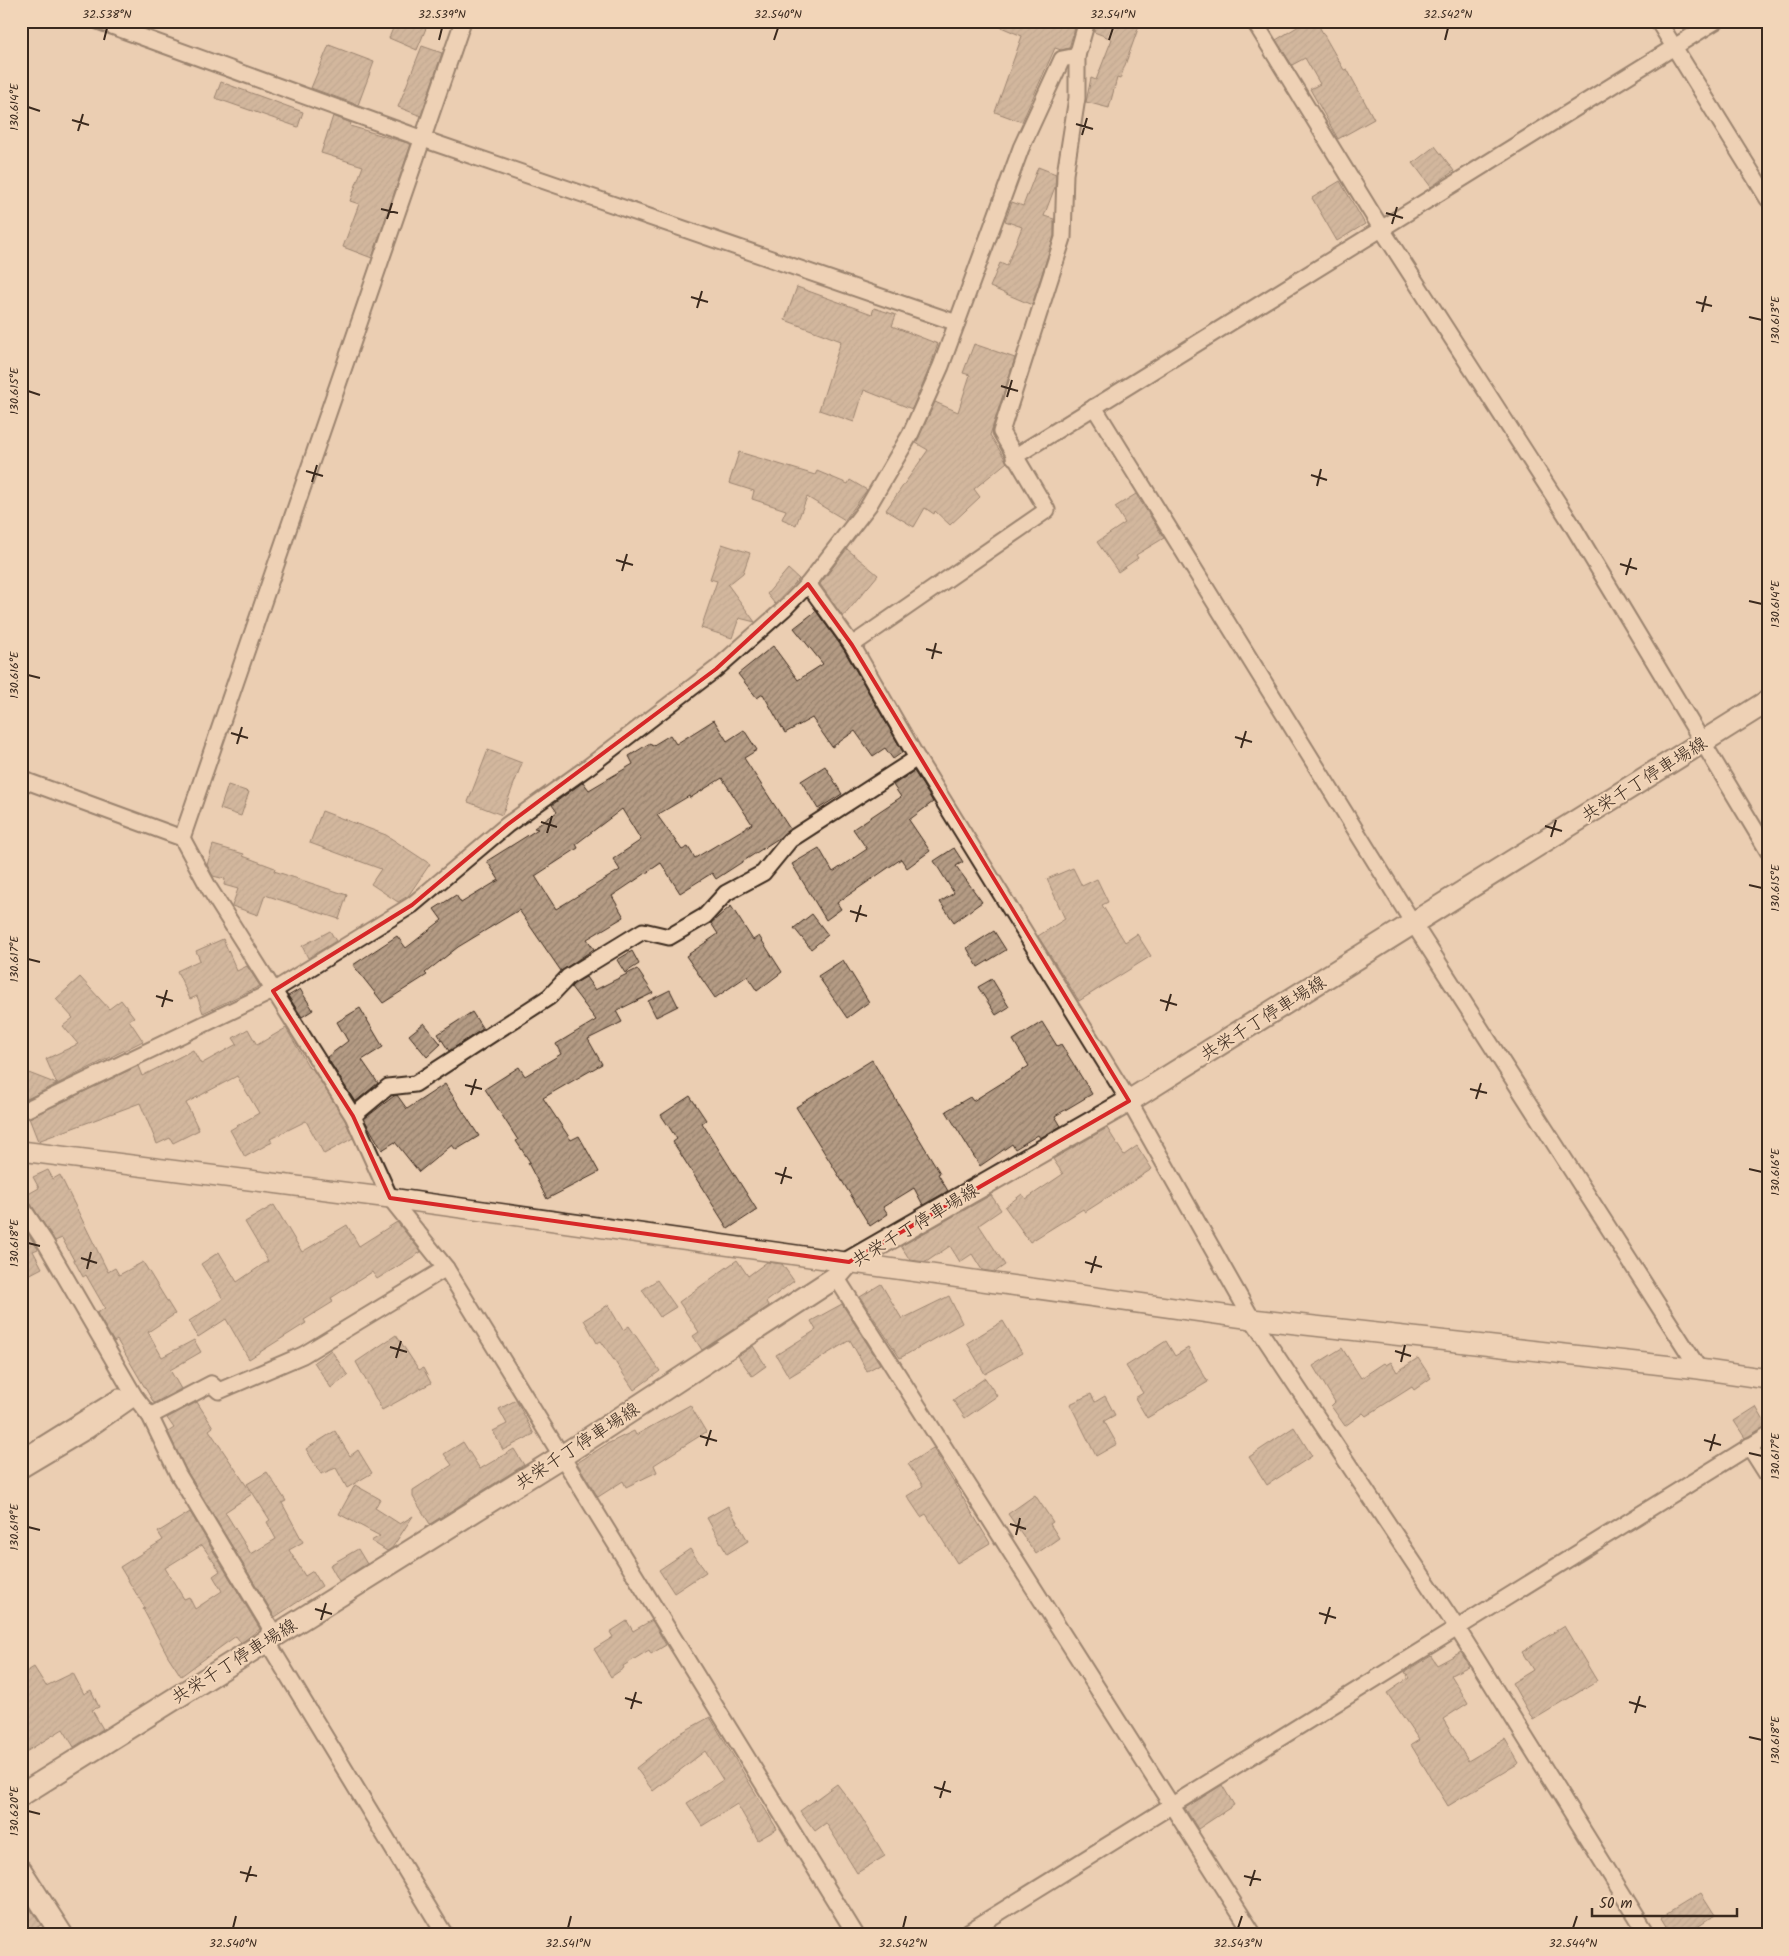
<svg xmlns="http://www.w3.org/2000/svg" width="1789" height="1956" font-family="Kalam,'Klee One',sans-serif">
	<style>
		.building { fill: url(#building-hatch); stroke: #3b2a1e; fill-rule: evenodd }
		.lines { fill: none; stroke-linecap: round; stroke-linejoin: round }
		.minor-casing { stroke: #3b2a1e; stroke-width: 19 }
		.tertiary-casing { stroke: #3b2a1e; stroke-width: 22 }
		.secondary-casing { stroke: #3b2a1e; stroke-width: 25 }
		.minor { stroke: #f2d5b8; stroke-width: 15 }
		.tertiary { stroke: #f2d5b8; stroke-width: 19 }
		.secondary { stroke: #f2d5b8; stroke-width: 21 }
		.marked { fill: none; stroke: #d62828; stroke-width: 4; stroke-linejoin: round }
		.ticks { fill: none; stroke: #3b2a1e; stroke-width: 2 }
		.labels { text-anchor: middle; stroke-width: 4; stroke-linejoin: round; paint-order: stroke }
		.street-label { font-size: 18px; fill: #3b2a1e; stroke: #f2d5b8 }
		.neatline { fill: none; stroke: #3b2a1e; stroke-width: 2 }
		.ticks-label { font-size: 12px; text-anchor: middle; fill: #3b2a1e }
	</style>
	<defs>
		<pattern id="building-hatch" width="6" height="6" patternUnits="userSpaceOnUse" patternTransform="scale(1.25)"><rect width="6" height="6" fill="#b49b84"/><path d="M-1 1l2-2M0 6l6-6M5 7l2-2" fill="none" stroke="#947f6b"/></pattern>
	</defs>
	<rect width="100%" height="100%" fill="#ebceb2"/>
	<filter id="ink" filterUnits="userSpaceOnUse"><feTurbulence type="fractalNoise" baseFrequency=".02" numOctaves="2"/><feDisplacementMap in="SourceGraphic" scale="10" xChannelSelector="R" yChannelSelector="G"/><feConvolveMatrix kernelMatrix="1 2 1 2 8 2 1 2 1" color-interpolation-filters="sRGB"/></filter>
	<g filter="url(#ink)">
		<g class="building">
			<path d="M396,21H429L417,50L389,38Z"/>
			<path d="M987,21H1077L1069,48L1061,50L1055,48L1022,122L995,112L1022,36Z"/>
			<path d="M1096,21H1126L1139,26L1120,79L1117,78L1109,108L1086,102L1091,78L1096,80L1112,39L1094,32Z"/>
			<path d="M1307,21H1316L1344,70L1347,69L1374,119L1338,139L1310,89L1320,84L1305,58L1292,65L1276,40Z"/>
			<path d="M329,45L374,62L358,105L311,88Z"/>
			<path d="M422,46L442,53L421,116L398,107Z"/>
			<path d="M221,82L303,112L298,127L215,98Z"/>
			<path d="M333,116L351,123L350,126L411,144L372,258L343,247L359,204L350,201L363,166L321,153Z"/>
			<path d="M1435,146L1454,171L1431,187L1413,163Z"/>
			<path d="M1038,167L1056,174L1055,187L1044,216L1054,219V236L1032,305L990,287L1000,263L1007,266L1022,227L1005,221L1012,202L1023,206Z"/>
			<path d="M1340,181L1365,224L1337,241L1312,198Z"/>
			<path d="M797,287L872,314L874,308L896,315L892,326L938,344L932,362L912,409L864,390L854,422L819,410L841,341L785,320Z"/>
			<path d="M974,344L1015,358L990,435L1007,462L974,489L980,497L950,525L935,511L934,514L925,508L914,527L886,510L928,450L916,443L935,402L958,412L970,375L963,373Z"/>
			<path d="M739,452L815,475L817,471L848,484L850,480L867,490L845,520L807,497L796,525L782,519L786,510L752,499L754,491L729,483Z"/>
			<path d="M1136,494L1164,538L1136,555L1138,558L1118,572L1097,542L1125,523L1115,507Z"/>
			<path d="M722,544L750,553L743,573L728,585L755,622L739,618L732,638L701,628L717,581L710,579Z"/>
			<path d="M847,549L878,575L843,617L820,584Z"/>
			<path d="M788,569L799,579L775,604L767,594Z"/>
			<path d="M816,611L844,650L903,752L893,759L885,748L873,756L855,731L832,747L812,718L785,733L763,694L757,698L738,674L773,646L798,680L823,664L794,628Z"/>
			<path d="M714,720L727,741L744,730L757,750L744,758L790,829L779,838L716,879L712,873L680,893L661,863L612,896L624,917L587,939L594,949L561,971L519,910L458,947L425,973L427,975L383,1003L353,965L397,936L406,948L442,920L434,909L456,895L461,903L499,880L487,861L538,829L534,828L557,812L552,805L583,782L589,790L633,764L629,756L650,743L652,746L670,735L676,744ZM722,778L752,824L695,858L688,847L682,850L657,815L689,796L690,798ZM622,809L641,840L613,859L620,870L556,909L535,876L578,848L576,844Z"/>
			<path d="M488,750L522,763L502,815L468,802Z"/>
			<path d="M825,766L842,794L818,809L801,781Z"/>
			<path d="M914,771L933,802L909,820L930,851L907,868L901,859L837,903L841,909L826,920L792,864L819,848L833,872L867,849L853,829L901,797L893,785Z"/>
			<path d="M228,785L249,792L241,816L220,809Z"/>
			<path d="M322,811L386,835L430,864L408,896L398,902L371,884L381,869L310,843Z"/>
			<path d="M213,845L244,854L243,856L275,868L274,871L347,895L339,919L265,895L258,915L232,906L238,889L224,885L225,879L213,876L207,865Z"/>
			<path d="M954,848L963,862L956,866L982,902L954,922L940,902L954,893L934,861Z"/>
			<path d="M1073,868L1082,886L1097,879L1108,902L1102,905L1125,942L1137,934L1151,956L1079,1001L1038,936L1065,919L1047,879Z"/>
			<path d="M731,906L753,940L759,936L782,972L757,991L747,976L715,998L686,956L718,934L711,923Z"/>
			<path d="M812,914L828,935L811,949L794,928Z"/>
			<path d="M330,931L336,941L308,958L302,946Z"/>
			<path d="M994,931L1006,950L978,967L967,948Z"/>
			<path d="M223,939L237,971L247,966L260,986L203,1013L197,996L190,999L177,971L200,960L196,951Z"/>
			<path d="M632,951L639,964L625,973L617,960Z"/>
			<path d="M843,960L869,1002L847,1018L818,976Z"/>
			<path d="M637,969L653,993L616,1011L622,1022L588,1039L602,1064L543,1098L571,1140L579,1136L599,1172L547,1199L528,1163L530,1162L516,1141L518,1140L485,1089L519,1067L525,1076L561,1054L556,1044L596,1020L571,987L574,984L586,977L595,990Z"/>
			<path d="M80,977L109,1009L121,1000L134,1017L129,1020L143,1041L57,1084L46,1059L78,1044L63,1026L73,1018L56,999Z"/>
			<path d="M992,979L1009,1007L996,1015L978,987Z"/>
			<path d="M300,989L313,1010L302,1017L288,996Z"/>
			<path d="M670,990L678,1006L656,1017L648,1001Z"/>
			<path d="M360,1008L383,1047L362,1060L378,1083L355,1102L327,1057L348,1041L337,1022Z"/>
			<path d="M472,1012L483,1029L449,1051L438,1034Z"/>
			<path d="M1042,1022L1057,1046L1061,1044L1092,1094L1055,1116L1061,1126L1040,1138L1038,1135L1015,1149L1012,1144L980,1166L946,1111L970,1097L973,1101L1029,1066L1013,1040Z"/>
			<path d="M424,1023L441,1044L427,1057L409,1035Z"/>
			<path d="M286,1028L310,1069L312,1068L345,1120L353,1138L324,1154L306,1121L270,1139L272,1142L245,1157L230,1130L259,1113L237,1076L186,1103L199,1130L173,1143L170,1138L157,1144L140,1103L38,1141L29,1118L138,1066L142,1076L193,1050L201,1064L237,1044L233,1038L248,1029L257,1045Z"/>
			<path d="M872,1060L940,1173L938,1174L948,1191L923,1205L914,1188L883,1207L888,1214L870,1226L796,1107Z"/>
			<path d="M21,1070L57,1084L23,1101Z"/>
			<path d="M445,1084L479,1136L456,1150L452,1145L419,1172L395,1142L382,1150L364,1119L394,1096L397,1095L407,1109Z"/>
			<path d="M690,1096L706,1120L702,1123L757,1210L728,1229L673,1142L677,1139L661,1115Z"/>
			<path d="M1107,1128L1124,1155L1137,1146L1152,1169L1085,1212L1083,1209L1030,1242L1005,1207L1022,1194L1026,1199L1063,1174L1053,1159Z"/>
			<path d="M48,1170L53,1179L60,1175L108,1272L115,1268L119,1275L143,1262L175,1314L148,1332L162,1357L194,1340L201,1352L170,1370L181,1389L154,1403L117,1340L114,1342L97,1313L105,1308L86,1275L83,1277L62,1238L55,1241L29,1201L23,1197L39,1188L33,1177Z"/>
			<path d="M991,1195L1001,1210L979,1225L1005,1265L995,1272L982,1270L972,1254L960,1262L950,1246L926,1262L910,1260L901,1246Z"/>
			<path d="M274,1205L302,1252L347,1225L359,1246L397,1222L421,1252L377,1279L372,1272L331,1298L333,1302L304,1320L306,1323L249,1359L226,1319L198,1337L189,1321L223,1299L201,1264L219,1252L237,1282L268,1261L245,1222Z"/>
			<path d="M21,1223L38,1249L33,1251L42,1268L21,1279Z"/>
			<path d="M737,1260L748,1276L767,1262L782,1264L794,1281L766,1302L769,1306L702,1350L693,1336L699,1332L679,1302Z"/>
			<path d="M657,1280L676,1307L660,1317L642,1290Z"/>
			<path d="M881,1284L902,1319L949,1296L962,1323L900,1358L860,1297Z"/>
			<path d="M842,1304L880,1364L867,1371L850,1340L789,1377L776,1355L816,1330L811,1321Z"/>
			<path d="M608,1305L623,1330L629,1326L660,1371L634,1390L601,1341L597,1343L584,1320Z"/>
			<path d="M1003,1321L1022,1353L985,1374L967,1343Z"/>
			<path d="M396,1335L419,1370L423,1368L431,1383L382,1410L356,1362Z"/>
			<path d="M1166,1341L1175,1356L1188,1348L1208,1382L1147,1418L1135,1398L1143,1393L1126,1366Z"/>
			<path d="M753,1346L766,1366L752,1376L738,1356Z"/>
			<path d="M1342,1348L1361,1378L1384,1363L1386,1365L1391,1362L1397,1372L1418,1358L1431,1378L1414,1390L1412,1387L1366,1416L1363,1413L1345,1426L1331,1406L1335,1402L1313,1366Z"/>
			<path d="M331,1350L348,1376L331,1388L314,1362Z"/>
			<path d="M985,1378L997,1396L965,1418L953,1400Z"/>
			<path d="M1091,1394L1095,1402L1105,1396L1115,1415L1104,1421L1117,1444L1096,1456L1070,1404Z"/>
			<path d="M516,1400L534,1434L503,1450L493,1431L507,1424L499,1409Z"/>
			<path d="M197,1402L213,1427L209,1430L252,1494L225,1512L251,1554L276,1539L267,1522L270,1520L247,1484L267,1472L286,1501L282,1503L303,1542L289,1550L305,1576L313,1571L322,1586L275,1617L186,1470L168,1432L174,1428L167,1418Z"/>
			<path d="M690,1405L706,1432L654,1465L657,1472L626,1487L623,1481L598,1497L577,1463L607,1444L634,1431L636,1435Z"/>
			<path d="M1756,1407L1767,1426L1745,1438L1734,1421Z"/>
			<path d="M1294,1427L1312,1456L1267,1485L1249,1457Z"/>
			<path d="M335,1431L350,1456L358,1450L372,1473L347,1488L336,1468L321,1474L306,1449Z"/>
			<path d="M463,1442L480,1469L514,1449L524,1465L430,1524L413,1497V1490L452,1465L444,1454Z"/>
			<path d="M933,1448L990,1543L957,1563L926,1514L921,1517L907,1496L923,1486L908,1464Z"/>
			<path d="M355,1485L380,1499L375,1508L400,1524L413,1516L392,1548L387,1551L371,1541L380,1536L339,1514Z"/>
			<path d="M1035,1495L1053,1522L1050,1524L1059,1538L1036,1554L1008,1514Z"/>
			<path d="M728,1506L748,1541L727,1554L707,1518Z"/>
			<path d="M190,1512L260,1629L241,1643L236,1636L181,1676L168,1656L143,1609L145,1608L120,1567L163,1540L158,1532ZM202,1545L220,1571L213,1576L222,1591L195,1609L189,1597L184,1599L165,1568Z"/>
			<path d="M358,1549L367,1564L339,1581L330,1565Z"/>
			<path d="M690,1549L706,1572L674,1593L659,1570Z"/>
			<path d="M652,1620L666,1645L651,1654L649,1650L623,1666L624,1668L611,1677L594,1649L613,1637L610,1632L627,1621L633,1631Z"/>
			<path d="M1564,1626L1597,1681L1533,1720L1512,1683L1533,1670L1522,1652Z"/>
			<path d="M1461,1652L1469,1666L1451,1675L1468,1703L1443,1719L1468,1761L1505,1739L1519,1763L1448,1806L1411,1745L1419,1740L1387,1693L1409,1678L1405,1672L1431,1656L1437,1665Z"/>
			<path d="M34,1667L46,1686L73,1673L84,1694L91,1690L99,1707L92,1710L103,1729L74,1747L63,1729L21,1755V1675Z"/>
			<path d="M710,1717L777,1829L758,1840L737,1804L702,1826L687,1803L723,1780L705,1751L653,1791L636,1768L679,1734Z"/>
			<path d="M837,1784L857,1810L885,1856L857,1873L826,1823L815,1831L800,1811Z"/>
			<path d="M1222,1785L1234,1805L1198,1829L1185,1808Z"/>
			<path d="M1701,1893L1715,1915L1685,1935H1673L1662,1917Z"/>
			<path d="M21,1895L41,1925L25,1935H21Z"/>
		</g>
		<g class="lines">
			<defs>
				<g id="minor">
					<path d="M98,21L423,139L957,323"/>
					<path d="M1254,21L1381,228L1571,523L1768,851"/>
					<path d="M1658,21L1768,199"/>
					<path d="M1094,407L1413,923L1699,1369"/>
					<path d="M1014,457L1716,21"/>
					<path d="M808,584L852,645L917,758L1129,1101L1252,1319L1457,1628L1648,1935"/>
					<path d="M852,645L1047,510L1001,432L1063,238L1065,174L1077,98V56L1087,21"/>
					<path d="M21,779L182,838L209,888L353,1116L390,1198L446,1268L856,1935"/>
					<path d="M182,838L463,21"/>
					<path d="M21,1112L273,991L412,905L507,825L588,767L716,669L784,609L808,584L869,505L911,433L941,366L1021,148L1062,59L1077,56"/>
					<path d="M353,1116L388,1087L415,1084L549,997L568,977L643,931L669,937L705,916L726,893L763,873L790,840L917,758"/>
					<path d="M21,1206L45,1242L135,1397L88,1430L21,1470"/>
					<path d="M836,1277L1254,1935"/>
					<path d="M135,1397L150,1416L178,1474L270,1627L267,1641L445,1935"/>
					<path d="M150,1416L211,1384L219,1391L303,1355L446,1268"/>
					<path d="M1749,1446L1768,1476"/>
					<path d="M21,1458L119,1397"/>
					<path d="M963,1935L1768,1435"/>
				</g>
				<path id="tertiary" d="M21,1151L390,1198L1252,1319L1699,1369L1768,1379"/>
				<g id="secondary">
					<path d="M21,1795L562,1456L836,1277L849,1262L1129,1101L1768,701"/>
					<path d="M21,1871L62,1935"/>
				</g>
			</defs>
			<use href="#minor" class="minor-casing"/>
			<use href="#tertiary" class="tertiary-casing"/>
			<use href="#secondary" class="secondary-casing"/>
			<use href="#minor" class="minor"/>
			<use href="#tertiary" class="tertiary"/>
			<use href="#secondary" class="secondary"/>
		</g>
	</g>
	<path d="M0 0H1789V1956H0ZM808,584L852,645L1129,1101L849,1262L390,1198L353,1116L273,991L412,905L507,825L716,669Z" fill="#ebceb2" fill-opacity=".55" fill-rule="evenodd"/>
	<path class="marked" d="M808,584L852,645L1129,1101L849,1262L390,1198L353,1116L273,991L412,905L507,825L716,669Z"/>
	<path class="ticks" d="M104,40L107,28M439,40L442,28M774,40L778,28M1109,40L1113,28M1445,40L1448,28M28,107L40,111M72,120L89,125M1076,124L1093,129M78,131L83,114M1082,135L1087,118M381,209L398,213M1386,213L1403,218M387,219L392,203M1392,224L1397,207M691,297L708,302M1696,302L1712,306M697,308L702,291M1702,312L1706,296M1749,317L1762,320M1001,386L1018,391M28,391L40,395M1007,397L1012,380M306,471L323,476M1311,475L1327,480M312,482L317,465M1317,486L1321,469M616,560L633,565M1620,564L1637,569M622,571L627,554M1626,575L1631,558M1749,601L1762,604M926,649L942,653M932,659L936,643M28,675L40,678M231,733L248,738M1235,737L1252,742M237,744L242,727M1241,748L1246,731M541,822L557,827M1545,826L1562,831M547,833L552,816M1551,837L1556,820M1749,885L1762,888M850,911L867,916M856,922L861,905M28,959L40,962M156,996L173,1001M1160,1000L1177,1005M162,1007L167,990M1166,1011L1171,994M465,1085L482,1089M1470,1089L1487,1093M471,1095L476,1079M1476,1099L1481,1083M1749,1169L1762,1172M775,1173L792,1178M781,1184L786,1167M28,1243L40,1246M81,1258L97,1263M1085,1262L1102,1267M87,1269L91,1252M1091,1273L1096,1256M390,1347L407,1352M1395,1351L1411,1356M396,1358L401,1341M1401,1362L1405,1345M700,1436L717,1441M1704,1440L1721,1445M706,1446L711,1430M1710,1451L1715,1434M1749,1453L1762,1456M1010,1524L1026,1529M28,1527L40,1530M1016,1535L1020,1518M315,1609L332,1614M1319,1613L1336,1618M321,1620L326,1603M1325,1624L1330,1607M625,1698L642,1703M1629,1702L1646,1707M631,1709L636,1692M1635,1713L1640,1696M1749,1737L1762,1740M934,1787L951,1792M940,1798L945,1781M28,1811L40,1814M240,1872L257,1876M1244,1876L1261,1880M246,1882L251,1866M1250,1886L1255,1870M233,1928L236,1916M568,1928L571,1916M903,1928L906,1916M1238,1928L1242,1916M1573,1928L1577,1916"/>
	<g class="labels">
		<g class="street-label">
			<text transform="translate(1644 779) rotate(-32)" y="6">共栄千丁停車場線</text>
			<text transform="translate(1263 1018) rotate(-32)" y="6">共栄千丁停車場線</text>
			<text transform="translate(915 1225) rotate(-31)" y="6">共栄千丁停車場線</text>
			<text transform="translate(577 1446) rotate(-33)" y="6">共栄千丁停車場線</text>
			<text transform="translate(234 1661) rotate(-32)" y="6">共栄千丁停車場線</text>
		</g>
	</g>
	<rect width="1789" height="1956" fill="none" stroke="#f2d5b8" stroke-width="55"/>
	<path d="M1592 1908v8h145v-8" fill="none" stroke="#3b2a1e" stroke-width="2.5"/>
	<text x="1599" y="1908" font-size="15" fill="#3b2a1e" stroke="#f2d5b8" stroke-width="4" paint-order="stroke">50 m</text>
	<rect x="28" y="28" width="1734" height="1900" class="neatline"/>
	<g class="ticks-label">
		<text x="107" y="18">32.538°N</text>
		<text x="442" y="18">32.539°N</text>
		<text x="778" y="18">32.540°N</text>
		<text x="1113" y="18">32.541°N</text>
		<text x="1448" y="18">32.542°N</text>
		<text transform="translate(14 107) rotate(-90)" y="4">130.614°E</text>
		<text transform="translate(1775 320) rotate(-90)" y="4">130.613°E</text>
		<text transform="translate(14 391) rotate(-90)" y="4">130.615°E</text>
		<text transform="translate(1775 604) rotate(-90)" y="4">130.614°E</text>
		<text transform="translate(14 675) rotate(-90)" y="4">130.616°E</text>
		<text transform="translate(1775 888) rotate(-90)" y="4">130.615°E</text>
		<text transform="translate(14 959) rotate(-90)" y="4">130.617°E</text>
		<text transform="translate(1775 1172) rotate(-90)" y="4">130.616°E</text>
		<text transform="translate(14 1243) rotate(-90)" y="4">130.618°E</text>
		<text transform="translate(1775 1456) rotate(-90)" y="4">130.617°E</text>
		<text transform="translate(14 1527) rotate(-90)" y="4">130.619°E</text>
		<text transform="translate(1775 1740) rotate(-90)" y="4">130.618°E</text>
		<text transform="translate(14 1811) rotate(-90)" y="4">130.620°E</text>
		<text x="233" y="1947">32.540°N</text>
		<text x="568" y="1947">32.541°N</text>
		<text x="903" y="1947">32.542°N</text>
		<text x="1238" y="1947">32.543°N</text>
		<text x="1573" y="1947">32.544°N</text>
	</g>
</svg>
